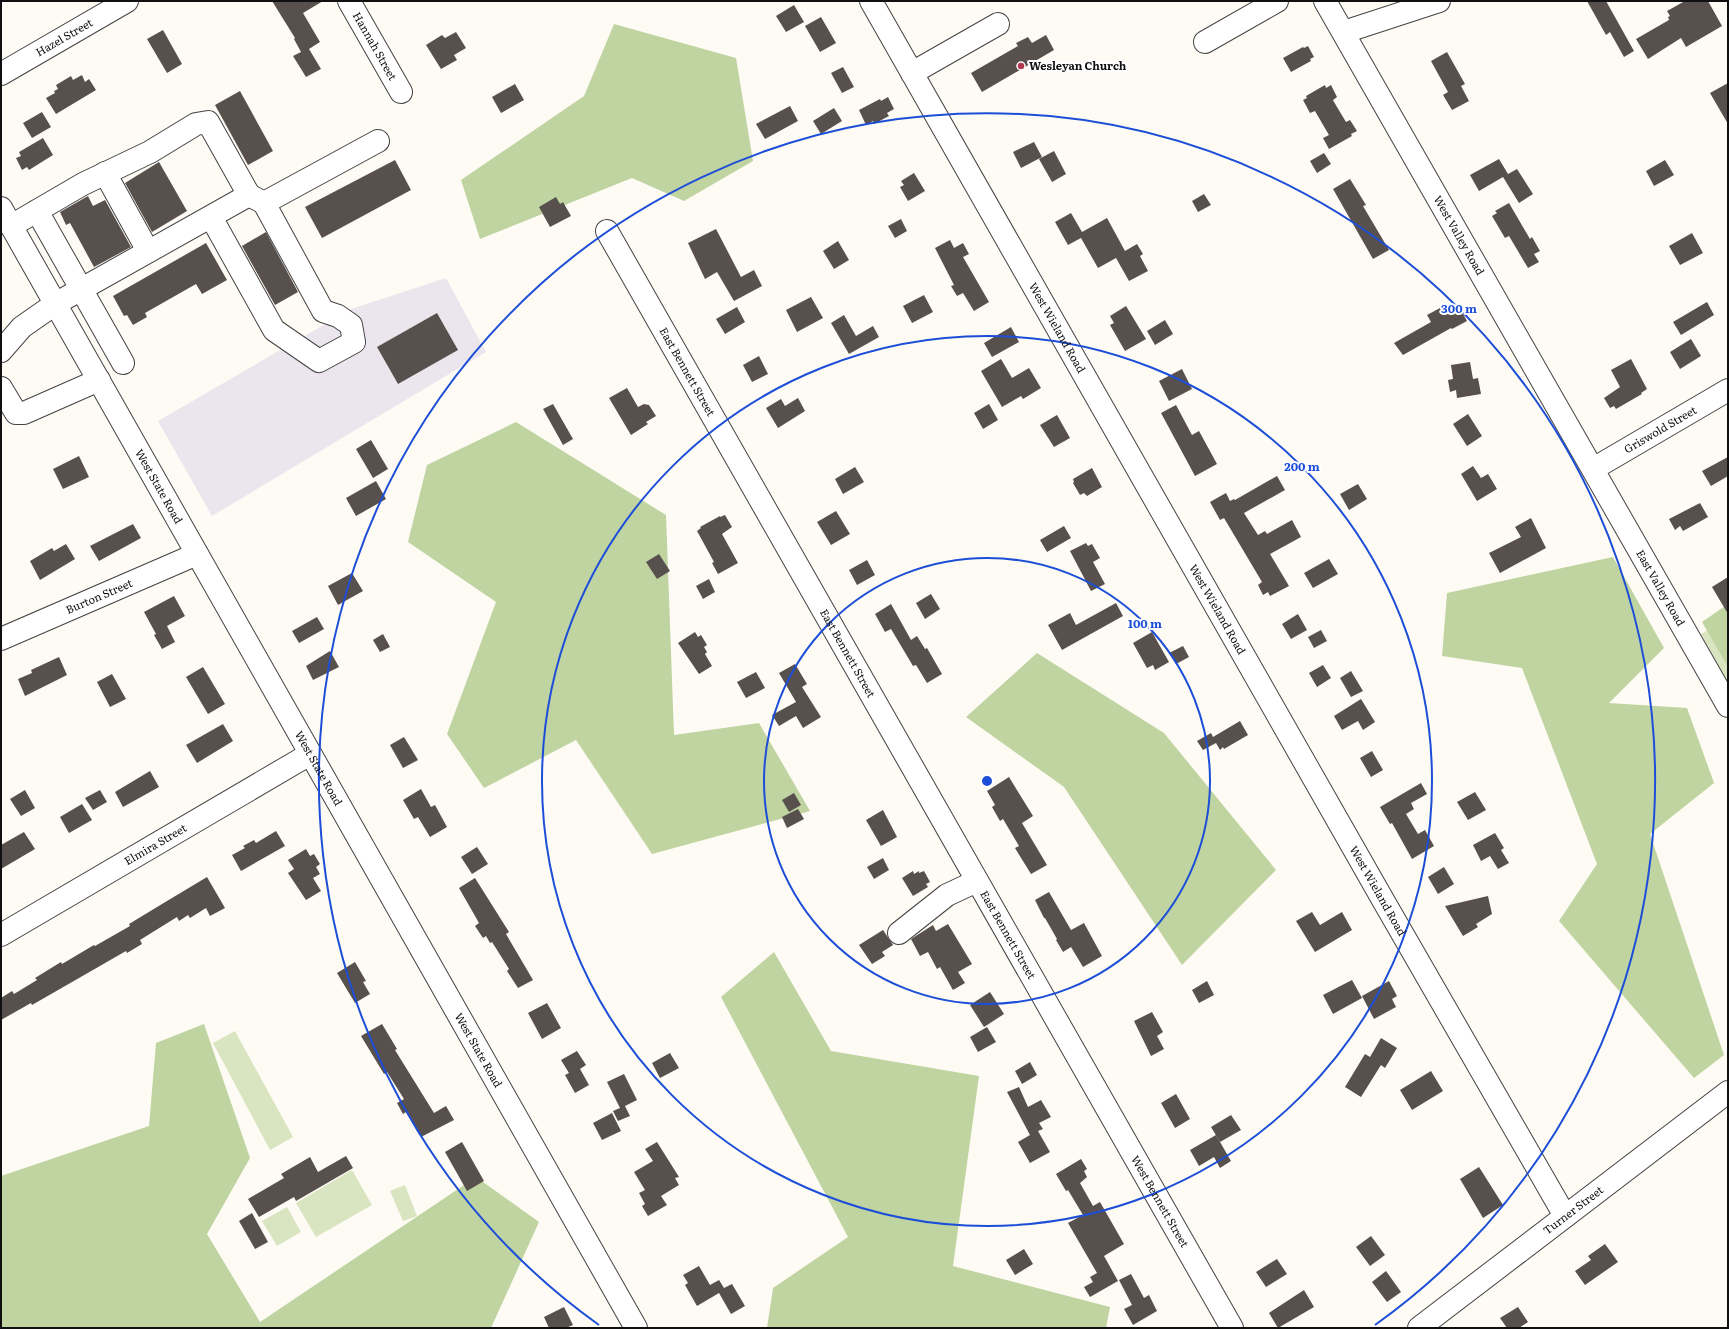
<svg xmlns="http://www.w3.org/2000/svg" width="1729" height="1329" font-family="Literata,serif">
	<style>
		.industrial { fill: #ebe6ed }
		.green { fill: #d9e5c1 }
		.forest { fill: #c0d4a2 }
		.building { fill: #57504d }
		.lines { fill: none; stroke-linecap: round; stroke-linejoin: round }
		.minor-casing { stroke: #434343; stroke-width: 24 }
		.minor { stroke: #fff; stroke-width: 22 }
		.ring { fill: none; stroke: #1d4ed8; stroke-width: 2 }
		.poi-dot { fill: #b1374e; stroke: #fff; stroke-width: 1.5 }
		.labels { text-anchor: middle; stroke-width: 4; stroke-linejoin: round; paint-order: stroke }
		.street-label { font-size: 11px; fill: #101010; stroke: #fff }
		.poi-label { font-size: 11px; font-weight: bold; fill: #101010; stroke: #fff; text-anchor: start }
		.centre { fill: #1d4ed8; stroke: #fff; stroke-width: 2 }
		.ring-label { font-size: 12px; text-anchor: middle; font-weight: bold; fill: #1d4ed8; stroke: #fff; stroke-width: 4; stroke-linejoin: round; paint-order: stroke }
	</style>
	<rect width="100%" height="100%" fill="#fefbf4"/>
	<path class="industrial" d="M446,278L486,352L212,516L158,421L351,309Z"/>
	<g class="green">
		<path d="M1728,618V683L1701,634Z"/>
		<path d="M235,1031L293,1137L270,1150L213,1043Z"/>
		<path d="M352,1170L372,1205L316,1237L296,1203Z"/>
		<path d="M405,1185L417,1216L403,1221L390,1191Z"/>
		<path d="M287,1207L301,1232L277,1246L262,1221Z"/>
	</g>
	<g class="forest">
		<path d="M614,24L736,58L753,161L684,201L632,178L480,239L461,180L584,96Z"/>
		<path d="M516,422L666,515L674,735L759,723L810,811L652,854L576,740L484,788L447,734L496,602L408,542L427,465Z"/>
		<path d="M1613,557L1664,648L1609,703L1687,708L1714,783L1650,834L1724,1055L1694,1078L1559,921L1597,864L1522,668L1442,656L1447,593Z"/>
		<path d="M1728,604V667L1702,622Z"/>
		<path d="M1037,653L1164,733L1276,870L1182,965L1064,787L966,717Z"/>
		<path d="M774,952L831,1051L979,1076L953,1266L1110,1307L1106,1328H767L773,1288L848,1237L721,997Z"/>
		<path d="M204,1024L250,1158L207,1234L260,1322L476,1177L539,1222L491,1328H1V1176L149,1126L156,1043Z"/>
	</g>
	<g class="building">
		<path d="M272,1H323L303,13L320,42L309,49L321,69L306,77L293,56L301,52L294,39L295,38Z"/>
		<path d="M1587,1H1606L1634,51L1624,57L1610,32L1606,35Z"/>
		<path d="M1685,1H1708L1722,26L1686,47L1681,38L1648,59L1636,39L1669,20L1668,17L1670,16L1667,11Z"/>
		<path d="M794,5L804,22L786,32L776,16Z"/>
		<path d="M821,17L836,43L820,52L805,26Z"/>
		<path d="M163,30L182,64L167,73L147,39Z"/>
		<path d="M456,32L466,48L454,55L457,60L441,69L426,45L442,35L445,38Z"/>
		<path d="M1046,35L1054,50L982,92L971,73L1018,46L1016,43L1028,37L1032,43Z"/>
		<path d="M1308,46L1314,57L1310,59L1311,61L1291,72L1283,58L1303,47L1304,48Z"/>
		<path d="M1447,52L1465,84L1461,86L1469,101L1452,110L1443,95L1448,92L1431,61Z"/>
		<path d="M843,67L854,87L842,93L831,73Z"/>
		<path d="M82,75L85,82L89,79L96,90L56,114L46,98L55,93L54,91L58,89L56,85L71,76L73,80Z"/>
		<path d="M1728,83V124L1710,93Z"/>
		<path d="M515,84L524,100L501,113L492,97Z"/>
		<path d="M1325,85L1326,88L1331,85L1337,97L1333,100L1334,102L1346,122L1350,120L1357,131L1351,134L1352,136L1329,149L1323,138L1329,135L1326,130L1315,111L1310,113L1303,100L1307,98L1306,96Z"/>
		<path d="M240,91L273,151L248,165L215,105Z"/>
		<path d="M888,97L894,109L887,113L889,116L874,124L873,121L866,125L859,110L880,99L881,101Z"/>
		<path d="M790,106L798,121L765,139L756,124Z"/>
		<path d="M834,108L842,121L821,134L813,121Z"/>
		<path d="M42,112L51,127L32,138L23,123Z"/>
		<path d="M43,138L53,155L29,170L27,167L22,170L16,158L21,156L19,152Z"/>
		<path d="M1034,142L1042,157L1021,168L1013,152Z"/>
		<path d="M1054,151L1066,174L1052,182L1039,159Z"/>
		<path d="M1324,153L1331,164L1317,173L1310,161Z"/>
		<path d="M1499,159L1508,174L1517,169L1533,194L1519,203L1503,177L1479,191L1470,175Z"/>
		<path d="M395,160L411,190L322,238L305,207Z"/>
		<path d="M1665,160L1674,175L1654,186L1646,171Z"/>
		<path d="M159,162L187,211L152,232L125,183Z"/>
		<path d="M914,173L925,191L908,201L900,187L904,185L901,181Z"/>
		<path d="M1350,179L1366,205L1363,206L1389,250L1373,259L1333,189Z"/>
		<path d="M1204,194L1211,205L1198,212L1192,201Z"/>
		<path d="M88,196L93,206L105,200L131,247L94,267L70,223L66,225L60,212Z"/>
		<path d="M556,197L560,204L563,202L571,216L550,227L539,207Z"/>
		<path d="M1509,203L1530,239L1532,237L1540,251L1534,254L1539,262L1528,268L1509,236L1505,238L1492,216L1497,213L1495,211Z"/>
		<path d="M1071,213L1082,232L1107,218L1125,251L1137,244L1143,254L1140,256L1148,271L1129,281L1116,258L1098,268L1081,238L1068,245L1055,222Z"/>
		<path d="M901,219L907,231L895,238L888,226Z"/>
		<path d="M716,229L741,277L754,270L762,286L734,301L717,272L705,279L688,243Z"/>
		<path d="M266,232L298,292L275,305L242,246Z"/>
		<path d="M1692,233L1703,253L1680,265L1669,246Z"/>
		<path d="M950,240L954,248L963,243L969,254L963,257L989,302L974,311L963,293L957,296L951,286L954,285L935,248Z"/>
		<path d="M838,241L849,260L834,269L823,251Z"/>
		<path d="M206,243L227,280L202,294L196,284L145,313L147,317L133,325L127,315L124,316L113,296Z"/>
		<path d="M924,295L933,312L912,323L903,306Z"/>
		<path d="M811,297L823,318L797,332L786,310Z"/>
		<path d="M1707,302L1714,315L1681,335L1673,322Z"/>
		<path d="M1458,305L1467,321L1452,329L1451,328L1403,355L1394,343L1431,322L1427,315L1440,308L1443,314Z"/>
		<path d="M1126,306L1146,339L1125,351L1110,325L1114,323L1110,316Z"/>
		<path d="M737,307L745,322L725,334L716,319Z"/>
		<path d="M437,313L458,350L398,384L377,347Z"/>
		<path d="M844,315L856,336L873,326L879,337L849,354L831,323Z"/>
		<path d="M1165,320L1173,334L1155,345L1147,331Z"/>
		<path d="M1011,327L1019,342L992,357L984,343Z"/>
		<path d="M1691,339L1701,356L1680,369L1670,352Z"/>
		<path d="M759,356L768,374L752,382L743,365Z"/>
		<path d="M1001,359L1012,378L1029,368L1041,388L1023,399L1021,396L1002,407L981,371Z"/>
		<path d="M1631,359L1647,389L1641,393L1642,394L1616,409L1614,406L1610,408L1604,398L1620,387L1611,370Z"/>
		<path d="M1470,362L1473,379L1478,378L1481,394L1457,398L1456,390L1450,392L1448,380L1453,379L1451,365Z"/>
		<path d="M1182,369L1192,389L1169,401L1159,381Z"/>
		<path d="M627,388L638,407L644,404L649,405L656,416L646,422L648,424L631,435L609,398Z"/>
		<path d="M798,398L805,411L778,428L766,408L781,399L785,406Z"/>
		<path d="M553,404L573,439L563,445L543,409Z"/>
		<path d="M989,404L998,420L983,429L974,413Z"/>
		<path d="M1176,405L1192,435L1199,431L1217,464L1195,476L1161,413Z"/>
		<path d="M1468,414L1482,436L1467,446L1453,424Z"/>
		<path d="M1057,415L1070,438L1054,447L1040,425Z"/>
		<path d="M371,440L388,469L373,478L356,449Z"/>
		<path d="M79,456L89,477L63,489L53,469Z"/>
		<path d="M1728,457V476L1711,486L1702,471Z"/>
		<path d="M1473,466L1481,478L1488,474L1497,489L1477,501L1461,474Z"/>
		<path d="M855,467L864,482L843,494L835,479Z"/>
		<path d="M1092,468L1102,487L1087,496L1084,493L1080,495L1073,483L1074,482L1073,479Z"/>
		<path d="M1277,476L1285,490L1244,513L1258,535L1265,531L1267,534L1292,520L1301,537L1270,554L1289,586L1270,596L1268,592L1263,595L1258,585L1262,582L1224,518L1220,520L1210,502L1226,493L1230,501L1234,499L1235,500Z"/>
		<path d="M376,481L386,499L356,516L346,498Z"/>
		<path d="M1358,484L1367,499L1349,510L1340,494Z"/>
		<path d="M1700,503L1708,517L1683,531L1680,526L1675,530L1669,519Z"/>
		<path d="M836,511L850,534L831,545L817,522Z"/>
		<path d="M725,515L732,527L722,534L738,563L718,574L712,563L714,562L697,531L701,528L700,527L720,516V517Z"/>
		<path d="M1531,518L1546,548L1500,573L1489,553L1521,537L1515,527Z"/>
		<path d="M133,524L141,538L99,561L90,546Z"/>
		<path d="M1064,526L1071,538L1047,552L1040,540Z"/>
		<path d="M1086,543L1088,546L1092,544L1100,558L1093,562L1105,584L1091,591L1070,551Z"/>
		<path d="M66,544L75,559L40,580L30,561L52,548L54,551Z"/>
		<path d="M659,554L670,571L657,579L646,562Z"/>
		<path d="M1329,559L1338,574L1313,588L1304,573Z"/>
		<path d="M867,560L875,575L857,585L849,570Z"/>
		<path d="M352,573L363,591L338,605L328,586Z"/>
		<path d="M1728,577V614L1712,587Z"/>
		<path d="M709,579L715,592L703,599L696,586Z"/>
		<path d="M931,594L940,609L925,619L916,603Z"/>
		<path d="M174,596L185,616L167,626L175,642L162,649L154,635L156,634L144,612Z"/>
		<path d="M1116,603L1123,616L1062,650L1048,625L1070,613L1076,625Z"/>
		<path d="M891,604L911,640L917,636L925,649L927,648L942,674L927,683L916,665L913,666L891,629L885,632L875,614Z"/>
		<path d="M1298,614L1307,630L1291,639L1282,624Z"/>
		<path d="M317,617L324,629L299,643L292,631Z"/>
		<path d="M1321,630L1327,641L1314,648L1308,637Z"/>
		<path d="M695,632L698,637L701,635L707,645L704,647L707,652L705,654L712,666L699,674L678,643Z"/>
		<path d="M1152,632L1169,662L1155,670L1153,665L1147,668L1133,643Z"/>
		<path d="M383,634L390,647L380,652L373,640Z"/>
		<path d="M1183,646L1189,657L1176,664L1169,653Z"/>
		<path d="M330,651L339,667L313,680L306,666Z"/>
		<path d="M59,657L67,675L25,696L18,679L32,673L31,670Z"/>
		<path d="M795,664L807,684L802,687L821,717L803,728L796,716L779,726L772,715L796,702L779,673Z"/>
		<path d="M1323,665L1331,678L1317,687L1309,673Z"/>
		<path d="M203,667L225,704L208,714L186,677Z"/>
		<path d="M1351,671L1363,691L1351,697L1340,678Z"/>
		<path d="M756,672L765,688L746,698L737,682Z"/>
		<path d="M112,674L126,699L110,707L97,682Z"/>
		<path d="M1361,699L1375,722L1363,730L1358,721L1342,730L1334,716Z"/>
		<path d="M1240,721L1248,735L1224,749L1223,747L1220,750L1216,743L1203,750L1197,741L1211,733L1213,737Z"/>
		<path d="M223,724L233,741L197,763L186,745Z"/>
		<path d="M404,737L418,760L403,768L390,745Z"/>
		<path d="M1372,751L1383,770L1371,777L1360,758Z"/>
		<path d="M150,771L159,787L123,807L115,792Z"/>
		<path d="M1009,777L1033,816L1022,823L1047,865L1031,874L1015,848L1019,846L1003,819L1000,821L992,807L995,805L987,791Z"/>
		<path d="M1421,783L1427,794L1411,803L1414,809L1406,814L1418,834L1425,830L1434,846L1412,859L1392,823L1390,824L1380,807Z"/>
		<path d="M421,789L431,807L435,805L447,827L430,837L418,817L414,819L403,800Z"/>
		<path d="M25,790L35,808L21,816L10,799Z"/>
		<path d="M100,790L107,802L93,810L85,798Z"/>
		<path d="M1475,792L1486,810L1468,820L1457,802Z"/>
		<path d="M794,793L801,805L789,812L782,800Z"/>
		<path d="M82,804L92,820L69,833L60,817Z"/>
		<path d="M798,809L804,819L787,828L782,817Z"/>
		<path d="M883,810L897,837L881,846L866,820Z"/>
		<path d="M276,831L285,846L241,871L232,855L245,848L243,846L254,840L256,843Z"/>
		<path d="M24,832L35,849L1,869V845Z"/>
		<path d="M1495,833L1504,848L1501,850L1509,863L1498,869L1490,856L1481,861L1473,845Z"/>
		<path d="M477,847L488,864L472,874L461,857Z"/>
		<path d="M306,849L310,856L314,854L320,864L316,867L320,874L313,878L321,891L306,900L288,873L294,869L288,860Z"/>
		<path d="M883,858L889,870L874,879L867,867Z"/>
		<path d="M1444,867L1454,884L1438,894L1428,877Z"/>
		<path d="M913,871L914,874L919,871V873L924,871L930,882L926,884L928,887L913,896L902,878Z"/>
		<path d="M207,877L225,908L210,916L206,908L190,918L188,915L179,921L177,917L140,940L142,944L127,953L126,951L32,1005L31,1003L1,1020V998L12,991L14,994L37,980L35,978L61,962L62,964L94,945L95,946L130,926L129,924L167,901Z"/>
		<path d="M475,878L509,932L506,934L533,980L518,988L507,971L509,969L492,942L490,943L486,936L483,938L475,926L479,923L459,888Z"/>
		<path d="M1049,892L1071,930L1084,923L1102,956L1083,967L1071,947L1063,952L1056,940L1057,939L1045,918H1044L1035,900Z"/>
		<path d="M1488,896L1492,914L1476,924L1478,927L1463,936L1445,906Z"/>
		<path d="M1312,912L1320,925L1342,912L1352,930L1315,952L1296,921Z"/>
		<path d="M948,924L972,964L958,972L965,983L953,990L940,967L937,969L928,952L920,956L911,939L933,925L936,931Z"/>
		<path d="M883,930L893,945L882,952L885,956L872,964L859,945Z"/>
		<path d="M355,962L366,981L363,982L370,994L355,1003L337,973Z"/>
		<path d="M1352,980L1362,998L1333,1014L1323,995Z"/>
		<path d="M1207,981L1214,995L1199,1003L1192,990Z"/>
		<path d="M1389,981L1397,996L1392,999L1396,1007L1374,1019L1362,996Z"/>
		<path d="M990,992L1004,1014L984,1027L970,1005Z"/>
		<path d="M547,1003L561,1028L542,1039L528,1013Z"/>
		<path d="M1152,1012L1163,1032L1157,1036L1164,1049L1151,1056L1134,1021Z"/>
		<path d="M382,1024L397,1049L395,1050L434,1113L446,1106L454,1120L421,1137L406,1112L403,1114L397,1103L404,1099L387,1072L384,1074L361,1036Z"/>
		<path d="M987,1027L996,1042L978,1052L970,1037Z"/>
		<path d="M1381,1038L1397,1048L1385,1068L1381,1065L1361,1097L1345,1087L1365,1054L1370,1057Z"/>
		<path d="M577,1051L586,1065L580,1069L589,1085L575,1093L565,1075L569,1073L561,1060Z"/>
		<path d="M670,1053L679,1068L660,1078L652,1063Z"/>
		<path d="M1030,1062L1037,1075L1022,1084L1015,1071Z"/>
		<path d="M1431,1071L1443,1091L1412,1110L1400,1090Z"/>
		<path d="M624,1074L637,1100L625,1106L630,1116L618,1121L613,1111L620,1108L607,1082Z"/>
		<path d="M1019,1087L1028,1107L1041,1100L1051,1117L1039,1123L1043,1129L1038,1131L1050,1152L1030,1163L1018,1142L1030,1135L1007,1092Z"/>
		<path d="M1176,1094L1190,1119L1175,1128L1161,1103Z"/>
		<path d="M612,1113L621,1131L602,1140L593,1123Z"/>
		<path d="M1231,1115L1241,1130L1220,1142L1211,1127Z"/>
		<path d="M1216,1135L1231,1161L1220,1168L1214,1157L1199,1166L1190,1150Z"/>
		<path d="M462,1142L484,1181L467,1191L445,1152Z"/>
		<path d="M657,1142L679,1177L675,1178L679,1185L661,1196L667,1205L648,1216L642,1206L645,1204L639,1193L645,1190L634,1172L653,1161L645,1149Z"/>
		<path d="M346,1156L353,1168L296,1201L294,1197L259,1217L248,1199L284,1178L281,1174L310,1157L318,1172Z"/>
		<path d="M1081,1159L1087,1169L1084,1171L1087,1177L1080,1183L1093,1206L1100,1202L1124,1244L1104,1256L1118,1281L1090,1297L1084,1287L1093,1282L1090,1277L1097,1273L1068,1223L1083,1215L1068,1190L1066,1191L1056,1174Z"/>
		<path d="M1479,1167L1503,1205L1483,1218L1460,1179Z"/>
		<path d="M252,1213L268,1242L255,1249L239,1221Z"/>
		<path d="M1371,1236L1385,1255L1370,1266L1356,1247Z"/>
		<path d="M1605,1244L1618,1262L1585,1285L1575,1271L1591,1260L1588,1256Z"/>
		<path d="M1024,1249L1033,1264L1015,1275L1006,1260Z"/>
		<path d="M1277,1259L1287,1274L1266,1287L1256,1272Z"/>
		<path d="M699,1266L710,1285L719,1280L724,1288L732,1284L745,1306L731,1314L719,1293L697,1306L685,1285L688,1283L683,1275Z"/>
		<path d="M1386,1271L1401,1292L1387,1302L1372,1282Z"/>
		<path d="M1131,1274L1144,1298L1149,1295L1157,1311L1133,1325L1124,1309L1132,1305L1119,1280Z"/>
		<path d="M1304,1290L1314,1307L1278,1328L1269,1313Z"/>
		<path d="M564,1307L573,1325L566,1328H549L544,1317Z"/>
		<path d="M1518,1307L1528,1322L1519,1328H1507L1500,1318Z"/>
	</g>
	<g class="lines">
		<defs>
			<g id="minor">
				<path id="s1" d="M349,1L401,92"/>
				<path id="s2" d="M871,1L1383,900L1565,1216"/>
				<path id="s3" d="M1325,1L1728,706"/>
				<path d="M1344,32L1439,1"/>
				<path d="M1205,42L1277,1"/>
				<path d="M912,73L998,24"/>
				<path id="s4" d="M1,74L127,1"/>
				<path d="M105,173L148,251"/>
				<path d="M264,203L378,141"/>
				<path id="s5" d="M1,208L636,1328"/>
				<path d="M37,211L123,363"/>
				<path d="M211,217L274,330L319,361L354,342L351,325L338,316L323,311L264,203L249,195"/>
				<path id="s6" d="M607,231L1232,1328"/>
				<path d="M1,351L22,327L55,304L249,195L208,122L196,124L150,152L83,184L11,226"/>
				<path d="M1,388L16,413H24L99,380"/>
				<path id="s7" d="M1593,469L1728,390"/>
				<path id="s8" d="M1,639L197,554"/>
				<path d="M899,933L947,895L977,881"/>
				<path id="s9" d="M1,935L310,754"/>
				<path id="s10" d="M1419,1328L1728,1092"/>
			</g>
		</defs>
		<use href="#minor" class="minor-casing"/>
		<use href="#minor" class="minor"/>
	</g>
	<g class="ring">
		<circle cx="987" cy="781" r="223"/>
		<circle cx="987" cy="781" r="445"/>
		<path d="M599 1325A668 668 0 1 1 1375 1325"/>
	</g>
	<circle class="poi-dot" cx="1021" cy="66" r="4"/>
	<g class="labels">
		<g class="street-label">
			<text dy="4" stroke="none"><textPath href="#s4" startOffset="73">Hazel Street</textPath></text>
			<text dy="4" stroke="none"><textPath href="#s1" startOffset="52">Hannah Street</textPath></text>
			<text dy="4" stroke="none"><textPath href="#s3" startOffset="270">West Valley Road</textPath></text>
			<text dy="4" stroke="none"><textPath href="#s2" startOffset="376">West Wieland Road</textPath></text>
			<text dy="4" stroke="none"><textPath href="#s6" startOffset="162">East Bennett Street</textPath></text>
			<text dy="4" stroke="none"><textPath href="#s7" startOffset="78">Griswold Street</textPath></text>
			<text dy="4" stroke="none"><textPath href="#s5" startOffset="320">West State Road</textPath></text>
			<text dy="4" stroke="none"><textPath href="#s3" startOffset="676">East Valley Road</textPath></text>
			<text dy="4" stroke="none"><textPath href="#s8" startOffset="107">Burton Street</textPath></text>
			<text dy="4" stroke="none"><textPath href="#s2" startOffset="700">West Wieland Road</textPath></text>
			<text dy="4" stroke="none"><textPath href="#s6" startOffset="486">East Bennett Street</textPath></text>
			<text dy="4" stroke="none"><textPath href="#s5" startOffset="644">West State Road</textPath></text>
			<text dy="4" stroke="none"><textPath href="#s9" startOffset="179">Elmira Street</textPath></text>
			<text dy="4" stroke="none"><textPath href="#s2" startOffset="1024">West Wieland Road</textPath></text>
			<text dy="4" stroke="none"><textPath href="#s6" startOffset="810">East Bennett Street</textPath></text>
			<text dy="4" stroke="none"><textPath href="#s5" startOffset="968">West State Road</textPath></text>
			<text dy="4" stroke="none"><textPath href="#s6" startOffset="1117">West Bennett Street</textPath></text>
			<text dy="4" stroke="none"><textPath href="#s10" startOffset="194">Turner Street</textPath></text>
		</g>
		<g class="poi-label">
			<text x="1029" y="70">Wesleyan Church</text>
		</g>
	</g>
	<circle cx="987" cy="781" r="6" class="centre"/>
	<g class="ring-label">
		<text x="1459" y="313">300 m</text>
		<text x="1302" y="471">200 m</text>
		<text x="1145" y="628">100 m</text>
	</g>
	<rect width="1729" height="1329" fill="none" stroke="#101010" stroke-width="4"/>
</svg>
